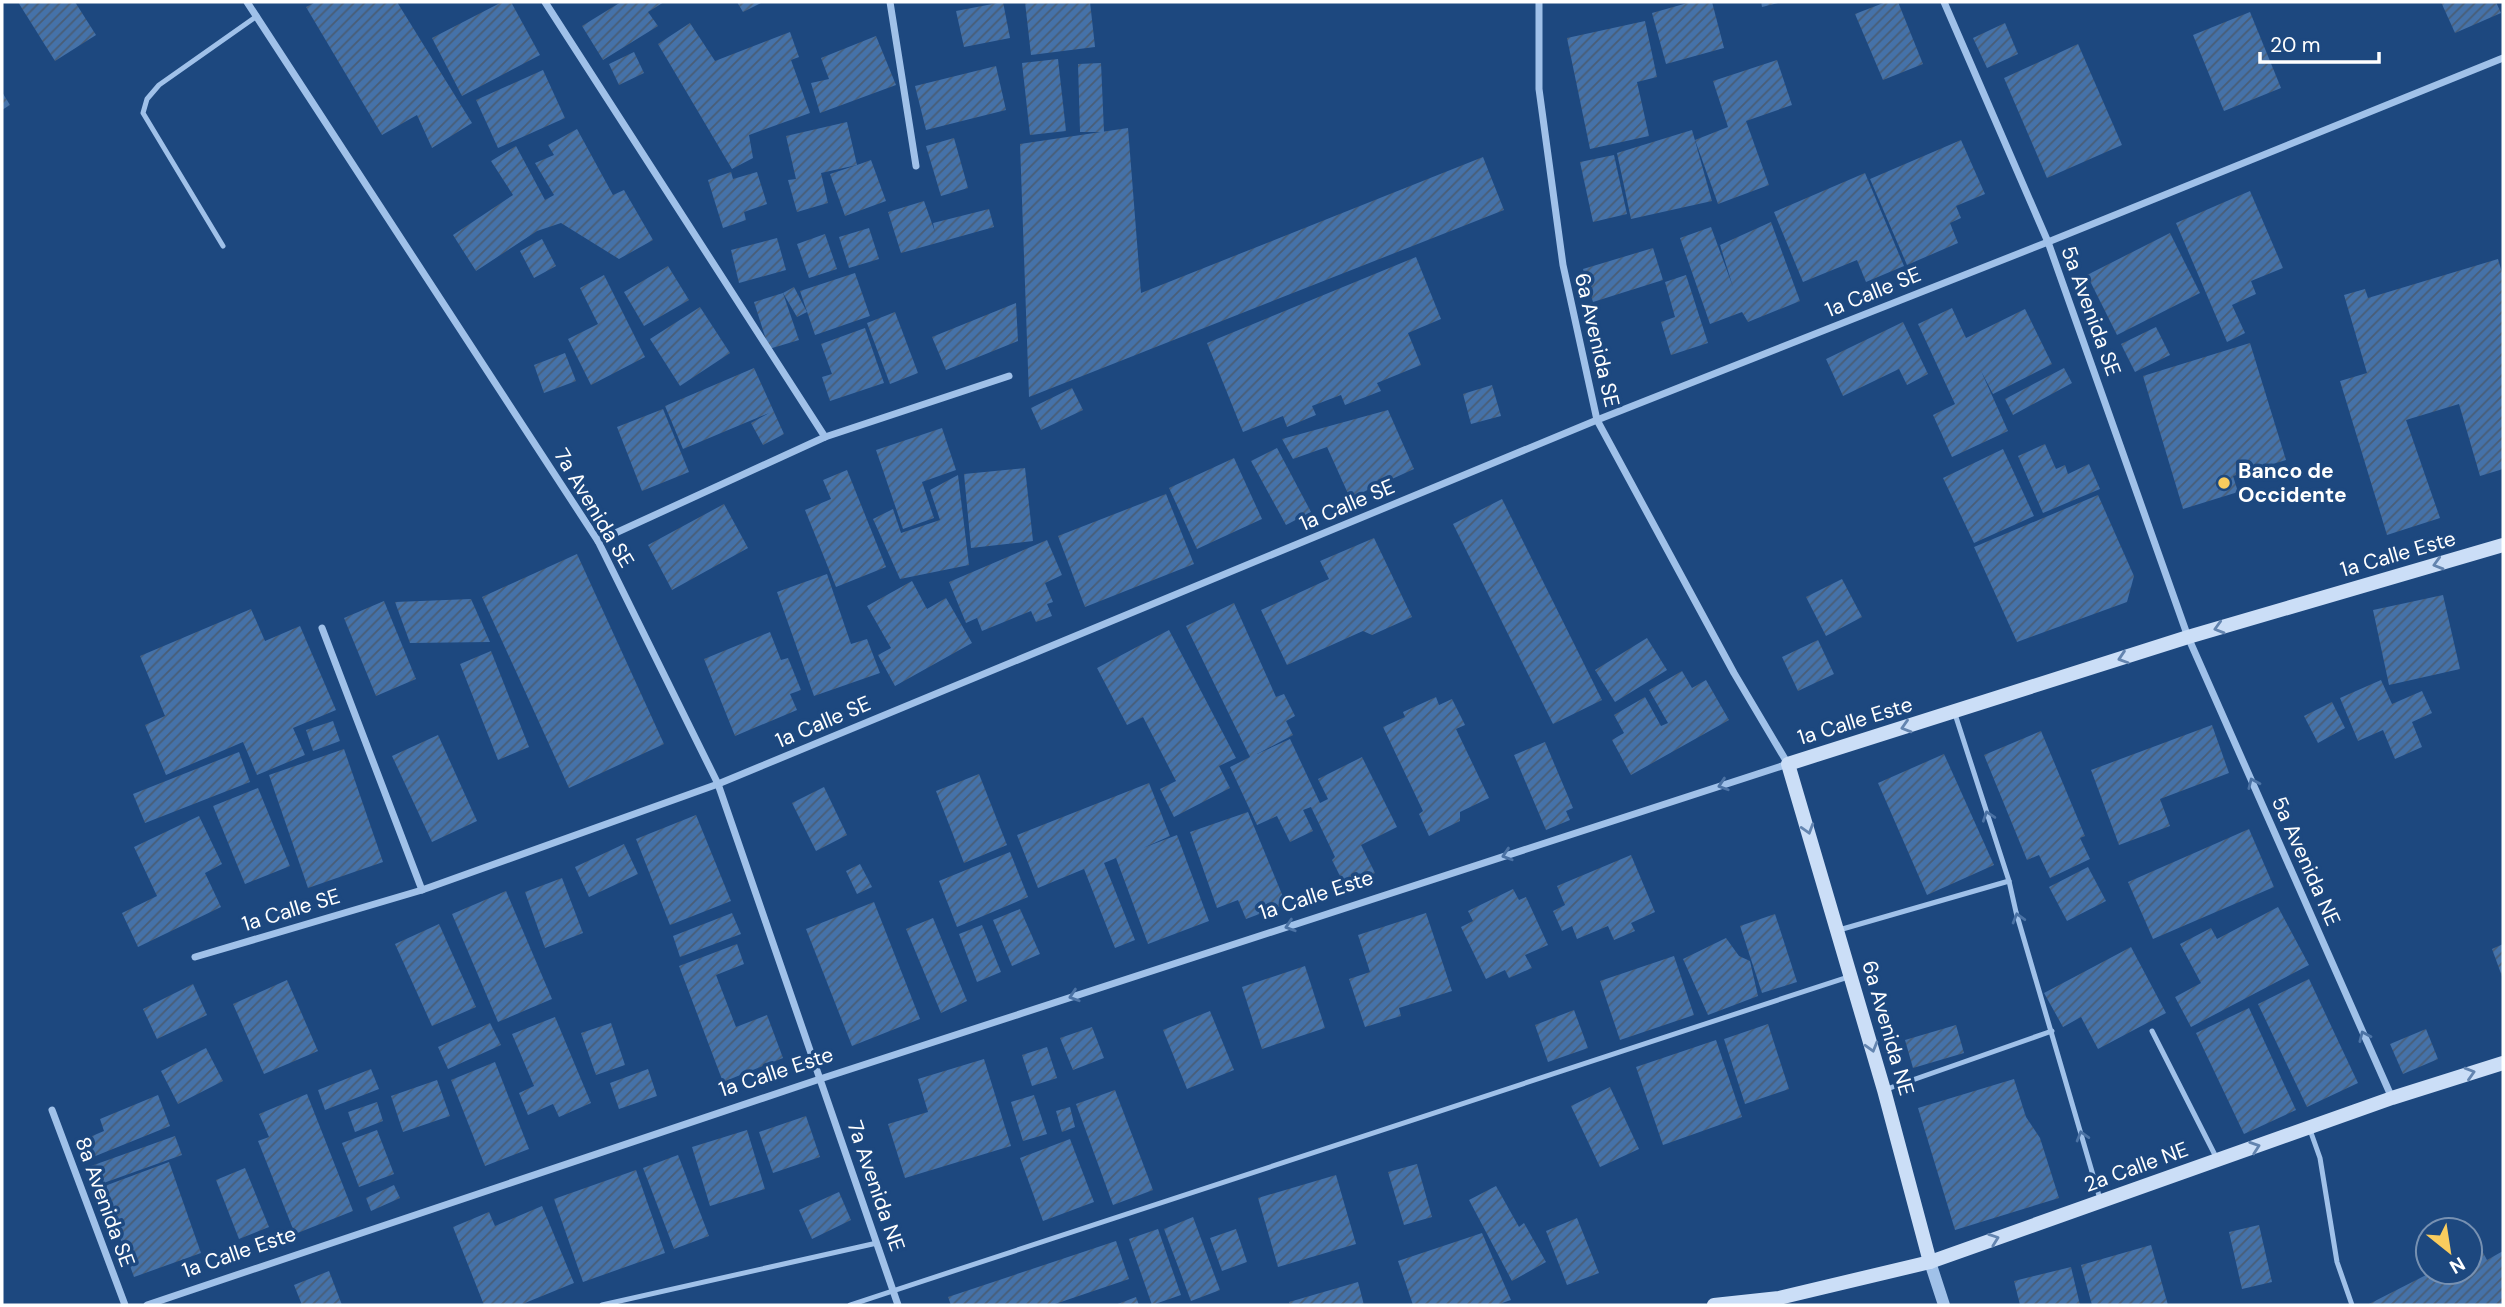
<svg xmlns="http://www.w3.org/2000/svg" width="2505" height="1307" font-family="'DM Sans',sans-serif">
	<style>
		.building { fill: url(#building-hatch) }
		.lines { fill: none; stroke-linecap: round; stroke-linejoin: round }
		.service { stroke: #a0c1e9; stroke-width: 5 }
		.minor { stroke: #a0c1e9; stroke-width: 7 }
		.tertiary { stroke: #a0c1e9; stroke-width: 12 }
		.secondary { stroke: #cbdef7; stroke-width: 14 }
		.oneway { stroke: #6384af }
		.oneway2 { stroke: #4b72a4 }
		.poi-dot { fill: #f9cc5e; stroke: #1d487f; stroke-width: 2.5 }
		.labels { text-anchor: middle; stroke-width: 7; stroke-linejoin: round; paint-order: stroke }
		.street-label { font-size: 21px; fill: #fff; stroke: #1d487f }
		.poi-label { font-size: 21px; font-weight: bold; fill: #fff; stroke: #1d487f; text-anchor: start }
	</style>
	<defs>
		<pattern id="building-hatch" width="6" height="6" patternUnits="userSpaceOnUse" patternTransform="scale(1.75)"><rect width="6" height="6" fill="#4572a9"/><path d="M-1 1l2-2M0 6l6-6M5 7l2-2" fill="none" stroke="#495d76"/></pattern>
	</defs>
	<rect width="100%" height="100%" fill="#1d487f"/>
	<g class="building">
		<path d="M18,2H75L96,35L55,61Z"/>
		<path d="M316,2H397L472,123L432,148L417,115L382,135L306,7Z"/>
		<path d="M502,2H511L540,55L462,96L432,38Z"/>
		<path d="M621,2H664L648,12L658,26L603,60L582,26Z"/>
		<path d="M737,2H763L743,12Z"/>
		<path d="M1003,2L1010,38L964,47L956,11Z"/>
		<path d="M1025,2H1090L1095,47L1031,55Z"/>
		<path d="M1691,2H1712L1724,48L1666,64L1652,13Z"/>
		<path d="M1761,2H1778V3L1762,7Z"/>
		<path d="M1886,2H1898L1923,64L1883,80L1855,14Z"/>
		<path d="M2441,2H2496L2501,13L2455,33Z"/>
		<path d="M2250,12L2281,88L2224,111L2193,35Z"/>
		<path d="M1645,21L1657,77L1637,82L1649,136L1590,149L1567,38Z"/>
		<path d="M690,23L715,61L790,32L799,57L791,60L810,113L749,135L753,158L732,169L658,44Z"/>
		<path d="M2005,23L2018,54L1987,68L1973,38Z"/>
		<path d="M876,36L896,85L820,113L811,83L829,79L821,58Z"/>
		<path d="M2078,44L2122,145L2047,178L2004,78Z"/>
		<path d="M634,52L644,73L619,85L609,64Z"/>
		<path d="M1058,59L1066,131L1030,135L1022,63Z"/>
		<path d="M1777,60L1792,105L1746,121L1769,185L1718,204L1695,140L1728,127L1713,81Z"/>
		<path d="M1101,63L1104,132H1080L1078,64Z"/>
		<path d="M996,66L1006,110L926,130L915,86Z"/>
		<path d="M543,70L565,118L498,148L476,100Z"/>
		<path d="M2,92L10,105L2,110Z"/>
		<path d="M847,122L857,165L871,160L886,201L845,216L830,174L857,165L821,173L828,203L797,212L788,180L796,179L786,136Z"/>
		<path d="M1128,128L1141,293L1483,157L1504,210L1029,397L1020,144Z"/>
		<path d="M577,129L613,195L624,190L653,240L619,259L561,223L537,231L476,271L453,235L513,195L491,161L516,146L545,200L554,195L535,163L554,155L548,145Z"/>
		<path d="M1692,130L1712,201L1631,219L1617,153Z"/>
		<path d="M954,138L968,188L941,196L926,146Z"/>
		<path d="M1961,140L1985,194L1956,206L1961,218L1950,223L1958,243L1907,265L1870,179Z"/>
		<path d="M1614,155L1627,214L1593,222L1580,162Z"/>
		<path d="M731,172L733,179L757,172L767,204L744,212L746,220L723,228L708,180Z"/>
		<path d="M1865,173L1904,266L1866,282L1857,260L1803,282L1774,212Z"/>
		<path d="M2250,191L2283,268L2251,281L2256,294L2232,305L2245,333L2227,342L2176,223Z"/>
		<path d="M924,201L935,232L933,223L989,209L994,227L901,253L888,212Z"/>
		<path d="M1771,222L1800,301L1748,322L1742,312L1710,324L1680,238L1711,227L1733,287L1720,245Z"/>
		<path d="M869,228L879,259L849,268L839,237Z"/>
		<path d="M2170,233L2200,293L2117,335L2087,275Z"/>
		<path d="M825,234L837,269L809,278L797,244Z"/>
		<path d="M777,238L786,270L739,283L731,250Z"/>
		<path d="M542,239L556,266L534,278L520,251Z"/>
		<path d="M1653,248L1663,280L1593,302L1583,269Z"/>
		<path d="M1416,257L1441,319L1408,333L1421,365L1377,383L1381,391L1345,405L1341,395L1312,406L1316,415L1287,427L1283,416L1243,432L1207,343Z"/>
		<path d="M2498,259L2503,276V469L2480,476L2459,404L2406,420L2440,518L2387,535L2340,381L2367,373L2344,295L2365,289L2368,298Z"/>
		<path d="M668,266L689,300L644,326L624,292Z"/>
		<path d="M855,273L870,316L815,335L800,291Z"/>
		<path d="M604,275L645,357L591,385L568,339L598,324L580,288Z"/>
		<path d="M1686,275L1708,343L1671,355L1661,322L1675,317L1665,282Z"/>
		<path d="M794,287L807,312L797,317L783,293Z"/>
		<path d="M783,293L799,340L769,349L754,302Z"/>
		<path d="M1016,303L1018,341L946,370L932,337Z"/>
		<path d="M700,307L730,353L680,386L650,339Z"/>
		<path d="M1952,308L1966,338L2025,309L2052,364L1993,394L1981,371L2008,431L1952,457L1933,415L1955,404L1918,324Z"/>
		<path d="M895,312L918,373L890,384L867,323Z"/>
		<path d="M1903,322L1928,374L1907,385L1899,369L1843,396L1826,359Z"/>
		<path d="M2156,327L2170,355L2135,372L2121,344Z"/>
		<path d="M865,328L884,383L830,401L822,377L832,374L821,344Z"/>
		<path d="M2250,343L2286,460L2233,476L2238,492L2183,509L2143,376Z"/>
		<path d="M565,353L576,381L544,393L534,365Z"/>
		<path d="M754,368L784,434L763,445L751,423L769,413L683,449L665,406Z"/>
		<path d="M2064,368L2072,383L2013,415L2005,399Z"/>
		<path d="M1492,385L1501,416L1471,424L1463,394Z"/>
		<path d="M1072,388L1083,410L1041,430L1031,408Z"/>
		<path d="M663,409L689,472L642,491L617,427Z"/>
		<path d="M1388,410L1414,469L1350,498L1327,447L1293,459L1282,439Z"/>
		<path d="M942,428L956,470L922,482L934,518L903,529L876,450Z"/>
		<path d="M2045,444L2056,469L2065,465L2068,474L2089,464L2100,489L2043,513L2018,456Z"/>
		<path d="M1277,448L1311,512L1286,525L1251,461Z"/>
		<path d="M2003,449L2034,516L1974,543L1943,478Z"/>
		<path d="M1234,458L1262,519L1197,549L1169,488Z"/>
		<path d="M1025,468L1033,541L971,548L964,474Z"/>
		<path d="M847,470L886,567L836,587L805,510L831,499L823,480Z"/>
		<path d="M958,475L969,565L900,579L873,519L893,509L901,533L940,520L930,490Z"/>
		<path d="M1166,494L1194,564L1085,607L1058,536Z"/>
		<path d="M2098,495L2134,576L2127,602L2017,642L1974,547Z"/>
		<path d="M1502,499L1602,700L1553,724L1453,524Z"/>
		<path d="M724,504L748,548L672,590L648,545Z"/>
		<path d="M1374,538L1412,617L1372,635L1363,631L1287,665L1261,610L1329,579L1320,561Z"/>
		<path d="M1047,540L1062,575L1045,583L1053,602L1047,604L1052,616L1036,622L1031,611L982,631L977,618L966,623L949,582Z"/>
		<path d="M577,554L664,744L569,788L482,597Z"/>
		<path d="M827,574L851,644L867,639L880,673L814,696L777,592Z"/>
		<path d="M1842,579L1862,617L1826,636L1806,597Z"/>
		<path d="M912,581L927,609L946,598L972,643L895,686L878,655L891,648L867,606Z"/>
		<path d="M2443,595L2460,669L2389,685L2373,610Z"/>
		<path d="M471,599L490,642L410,643L395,602Z"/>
		<path d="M384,601L416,679L376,696L344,618Z"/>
		<path d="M1234,603L1276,697L1284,694L1295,716L1286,721L1293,735L1257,754L1290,739L1320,803L1328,799L1318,779L1362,757L1397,827L1361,845L1375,873L1346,888L1332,860L1335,857L1311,807L1303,810L1313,831L1290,842L1277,816L1257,825L1230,767L1250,757L1186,626Z"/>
		<path d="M251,609L265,641L300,626L336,710L293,728L305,755L257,775L243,742L166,775L145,725L165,716L140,656Z"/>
		<path d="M1169,630L1236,758L1219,766L1230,788L1174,817L1160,789L1176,781L1143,717L1127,725L1097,668Z"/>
		<path d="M770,632L781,660L788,658L801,690L790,694L797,710L735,736L704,659Z"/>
		<path d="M1647,638L1667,670L1615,702L1595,670Z"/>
		<path d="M1818,640L1834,674L1798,691L1782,657Z"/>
		<path d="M491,651L529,747L498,760L460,664Z"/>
		<path d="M1682,671L1692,688L1706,680L1729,720L1631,775L1612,740L1624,733L1614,715L1645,697L1661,726L1668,723L1649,690Z"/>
		<path d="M2381,680L2392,704L2422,691L2432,713L2412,722L2422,747L2395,759L2383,730L2358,741L2340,698Z"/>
		<path d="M1436,697L1439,705L1452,699L1465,725L1456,729L1489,798L1460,812V821L1429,836L1419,814L1423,811L1383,727L1405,717L1403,712Z"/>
		<path d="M2332,702L2345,728L2318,743L2304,716Z"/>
		<path d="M333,721L340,741L313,751L306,730Z"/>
		<path d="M2212,725L2229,773L2160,799L2170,826L2119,845L2091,770Z"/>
		<path d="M2041,731L2085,836L2080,838L2090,859L2050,878L2039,855L2027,860L1984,755Z"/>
		<path d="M438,735L477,821L432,842L392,756Z"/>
		<path d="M1545,742L1573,808L1566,811L1570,820L1546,830L1514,755Z"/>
		<path d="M344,749L383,862L308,888L269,775Z"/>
		<path d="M239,752L250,782L145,823L133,794Z"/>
		<path d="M1944,754L1994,865L1927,895L1878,783Z"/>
		<path d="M979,774L1007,845L964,863L936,791Z"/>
		<path d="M1149,783L1170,836L1143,848L1177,835L1209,921L1148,944L1116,858L1104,863L1135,940L1115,948L1084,869L1038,888L1017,835Z"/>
		<path d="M824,787L847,835L816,851L792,803Z"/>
		<path d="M258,788L290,866L245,884L213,806Z"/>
		<path d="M1248,812L1286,904L1246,919L1238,900L1217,908L1190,832Z"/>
		<path d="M696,815L731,901L670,925L636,839Z"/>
		<path d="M199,816L222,864L205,873L221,907L138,947L122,913L157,896L134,847Z"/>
		<path d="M2249,829L2274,887L2153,939L2128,882Z"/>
		<path d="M624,844L638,874L589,897L575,867Z"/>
		<path d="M1010,852L1028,897L957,927L939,881Z"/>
		<path d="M1631,855L1655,912L1631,923L1635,931L1614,940L1608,926L1577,939L1572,926L1562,931L1553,911L1565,905L1557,886Z"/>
		<path d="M860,864L872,887L857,894L846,871Z"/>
		<path d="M2088,867L2106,901L2067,921L2049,887Z"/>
		<path d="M562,878L583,933L545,948L525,892Z"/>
		<path d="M1513,889L1519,900L1526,897L1548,945L1525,955L1532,968L1509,978L1505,970L1486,979L1461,927L1473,921L1468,911Z"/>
		<path d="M506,891L552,999L498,1022L452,914Z"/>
		<path d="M874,902L920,1019L852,1046L806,929Z"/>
		<path d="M2278,907L2309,965L2191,1027L2175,997L2201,983L2180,944L2211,928L2217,939Z"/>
		<path d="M1020,909L1040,954L1012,966L993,920Z"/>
		<path d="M732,913L741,934L680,957L673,936Z"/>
		<path d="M1426,913L1452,991L1399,1008L1401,1016L1365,1027L1349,979L1370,972L1358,935Z"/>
		<path d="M1775,914L1797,982L1762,993L1740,926Z"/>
		<path d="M933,918L967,1001L941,1013L906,929Z"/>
		<path d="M439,924L476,1007L432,1026L395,944Z"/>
		<path d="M982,925L1001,972L977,982L959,934Z"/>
		<path d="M1726,938L1739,956L1750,961L1758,996L1708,1015L1683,959Z"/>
		<path d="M737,944L744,964L716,975L736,1027L767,1015L783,1058L723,1082L679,966Z"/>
		<path d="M2503,944V979L2492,949Z"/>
		<path d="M2131,947L2166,1013L2098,1049L2081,1017L2063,1027L2044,993Z"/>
		<path d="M1674,956L1694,1015L1620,1040L1600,981Z"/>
		<path d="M1305,966L1325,1028L1262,1049L1242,987Z"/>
		<path d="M2309,979L2358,1083L2307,1107L2258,1004Z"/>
		<path d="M287,980L318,1051L264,1074L233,1004Z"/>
		<path d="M193,984L207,1015L157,1039L143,1009Z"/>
		<path d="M2249,1008L2296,1110L2244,1134L2196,1033Z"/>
		<path d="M1574,1010L1588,1048L1548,1062L1535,1025Z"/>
		<path d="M1210,1011L1234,1070L1187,1089L1163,1030Z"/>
		<path d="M555,1017L591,1103L559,1117L553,1104L528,1115L519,1093L534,1086L512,1034Z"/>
		<path d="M490,1023L501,1045L448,1069L438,1047Z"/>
		<path d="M611,1023L625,1065L596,1075L581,1033Z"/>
		<path d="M1768,1024L1789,1089L1745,1104L1724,1039Z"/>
		<path d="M1956,1025L1964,1053L1913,1068L1905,1040Z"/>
		<path d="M1092,1027L1104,1058L1073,1070L1060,1038Z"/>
		<path d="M2426,1029L2438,1059L2403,1074L2390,1044Z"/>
		<path d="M1716,1040L1742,1117L1663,1145L1636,1067Z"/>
		<path d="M1047,1047L1057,1078L1032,1086L1022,1055Z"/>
		<path d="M206,1048L223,1081L178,1104L161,1071Z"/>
		<path d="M984,1059L1011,1146L905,1178L888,1124L928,1112L918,1079Z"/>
		<path d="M495,1062L529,1149L485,1166L451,1080Z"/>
		<path d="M371,1069L379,1089L325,1110L318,1090Z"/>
		<path d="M648,1069L657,1096L619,1109L610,1083Z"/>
		<path d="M2014,1079L2026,1117L2040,1138L2059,1198L1955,1230L1918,1108Z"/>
		<path d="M437,1080L450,1116L403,1132L391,1096Z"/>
		<path d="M1610,1087L1639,1149L1600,1167L1571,1106Z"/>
		<path d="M1115,1090L1153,1190L1113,1205L1076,1104Z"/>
		<path d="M307,1094L353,1211L295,1234L258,1141L269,1137L259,1114Z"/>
		<path d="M158,1095L170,1126L93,1157L85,1139L104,1131L100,1119Z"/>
		<path d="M1034,1095L1047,1134L1023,1141L1011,1102Z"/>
		<path d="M377,1102L383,1121L355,1132L348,1112Z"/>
		<path d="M1070,1107L1075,1127L1062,1132L1056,1111Z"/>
		<path d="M806,1116L820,1157L773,1173L759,1132Z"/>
		<path d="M377,1130L394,1174L359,1187L342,1143Z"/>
		<path d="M747,1130L765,1189L710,1206L692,1147Z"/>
		<path d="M175,1136L182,1155L98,1185L91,1166Z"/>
		<path d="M1070,1139L1094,1202L1043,1221L1020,1158Z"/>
		<path d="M678,1155L709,1236L674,1249L643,1168Z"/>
		<path d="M169,1162L201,1253L134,1277L102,1187Z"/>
		<path d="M1417,1164L1432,1217L1404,1225L1388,1172Z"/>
		<path d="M245,1168L269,1227L239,1239L216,1180Z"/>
		<path d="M636,1170L665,1253L583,1282L554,1199Z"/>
		<path d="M1336,1175L1356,1244L1278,1267L1258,1198Z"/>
		<path d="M394,1185L400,1198L371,1211L366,1198Z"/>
		<path d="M1496,1186L1519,1227L1524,1223L1546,1262L1512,1281L1469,1200Z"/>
		<path d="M839,1192L851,1220L812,1239L799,1210Z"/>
		<path d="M542,1206L574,1283L520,1305H484L453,1227L489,1212L495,1226Z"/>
		<path d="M1193,1217L1220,1290L1191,1301L1164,1229Z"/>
		<path d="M1577,1218L1599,1273L1567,1285L1546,1231Z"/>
		<path d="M2259,1225L2272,1282L2242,1289L2229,1232Z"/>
		<path d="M1158,1229L1181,1295L1152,1305L1129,1239Z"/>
		<path d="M1236,1229L1247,1262L1222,1271L1210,1238Z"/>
		<path d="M1482,1233L1511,1300L1496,1305H1413L1398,1261Z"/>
		<path d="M1116,1241L1129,1279L1052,1305H951L948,1297Z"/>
		<path d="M2151,1245L2168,1305H2092L2081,1265Z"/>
		<path d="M2480,1247L2487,1260L2503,1251V1305H2367L2432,1272H2470V1253Z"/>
		<path d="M2071,1267L2080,1305H2020L2014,1281Z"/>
		<path d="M329,1271L342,1305H302L294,1285Z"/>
		<path d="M1358,1282L1364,1305H1290L1289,1302Z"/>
		<path d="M1136,1297L1139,1305H1115Z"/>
	</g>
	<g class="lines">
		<g class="service">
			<path d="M223,246L143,113L147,99L159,85L257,16"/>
			<path d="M1955,714L2009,881"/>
			<path d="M1839,930L2009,881L2016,912L2100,1199"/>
			<path d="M2152,1031L2216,1157"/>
			<path d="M1884,1090L2052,1031"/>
			<path d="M2309,1127L2320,1158L2337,1262L2352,1305"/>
			<path d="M602,1305L877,1243"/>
			<path d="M850,1305L1851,976"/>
		</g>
		<g class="minor">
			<path d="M247,2L598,541L718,784L898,1305"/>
			<path d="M545,2L825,437"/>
			<path d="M890,2L916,166"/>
			<path d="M1944,2L2048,242L2188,637L2392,1098"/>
			<path d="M598,541L825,437L1009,376"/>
			<path d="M322,628L422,890"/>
			<path d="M195,957L422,890L718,784L1597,420L2048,242L2503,58"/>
			<path d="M52,1110L125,1305"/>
			<path d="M147,1305L820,1079L1788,764L1734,673L1597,420L1563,265L1539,89V2"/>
		</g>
		<path class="tertiary" d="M1930,1262L1944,1305"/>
		<g class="secondary">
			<path d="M1930,1262L1884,1090L1788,764L2188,637L2503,545"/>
			<path d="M1714,1305L1779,1298L1930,1262L2392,1098L2503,1063"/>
		</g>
	</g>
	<defs><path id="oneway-chevron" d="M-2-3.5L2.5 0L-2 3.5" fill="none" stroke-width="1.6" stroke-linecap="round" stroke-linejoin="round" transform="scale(1.75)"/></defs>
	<g class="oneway">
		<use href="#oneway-chevron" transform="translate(2438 564) rotate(164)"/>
		<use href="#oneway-chevron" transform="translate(2219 628) rotate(164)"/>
		<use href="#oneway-chevron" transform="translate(2123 658) rotate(162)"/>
		<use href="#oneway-chevron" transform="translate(1906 727) rotate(163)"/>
		<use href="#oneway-chevron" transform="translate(1808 829) rotate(73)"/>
		<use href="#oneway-chevron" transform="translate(1872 1047) rotate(74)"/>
		<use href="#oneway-chevron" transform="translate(2470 1073) rotate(-17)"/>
		<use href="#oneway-chevron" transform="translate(2255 1147) rotate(-19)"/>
		<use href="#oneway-chevron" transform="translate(1994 1239) rotate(-20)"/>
	</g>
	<g class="oneway2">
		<use href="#oneway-chevron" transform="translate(2253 783) rotate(-114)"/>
		<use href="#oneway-chevron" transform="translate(1723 785) rotate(162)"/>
		<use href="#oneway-chevron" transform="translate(1988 816) rotate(-108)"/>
		<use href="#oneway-chevron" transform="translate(1507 855) rotate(162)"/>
		<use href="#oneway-chevron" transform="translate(2018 918) rotate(-106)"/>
		<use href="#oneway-chevron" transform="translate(1290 926) rotate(162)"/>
		<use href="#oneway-chevron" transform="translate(1074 996) rotate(162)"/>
		<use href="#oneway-chevron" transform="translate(2364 1036) rotate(-114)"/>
		<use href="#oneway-chevron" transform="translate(2082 1136) rotate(-106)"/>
	</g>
	<circle class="poi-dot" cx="2224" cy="483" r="7"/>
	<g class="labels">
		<g class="street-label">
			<text transform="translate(1873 292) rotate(-22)" y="7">1a Calle SE</text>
			<text transform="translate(2091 311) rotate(70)" y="7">5a Avenida SE</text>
			<text transform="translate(1597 340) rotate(77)" y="7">6a Avenida SE</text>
			<text transform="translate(1347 505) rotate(-23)" y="7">1a Calle SE</text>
			<text transform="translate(594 508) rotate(59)" y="7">7a Avenida SE</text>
			<text transform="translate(2398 554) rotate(-16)" y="7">1a Calle Este</text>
			<text transform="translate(1855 721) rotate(-17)" y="7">1a Calle Este</text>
			<text transform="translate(823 722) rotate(-23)" y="7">1a Calle SE</text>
			<text transform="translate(2306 861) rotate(66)" y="7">5a Avenida NE</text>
			<text transform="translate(1316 895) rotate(-18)" y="7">1a Calle Este</text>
			<text transform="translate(291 910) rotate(-17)" y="7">1a Calle SE</text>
			<text transform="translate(1888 1028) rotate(74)" y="7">6a Avenida NE</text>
			<text transform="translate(776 1072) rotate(-18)" y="7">1a Calle Este</text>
			<text transform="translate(2136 1167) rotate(-20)" y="7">2a Calle NE</text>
			<text transform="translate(876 1186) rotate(71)" y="7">7a Avenida NE</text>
			<text transform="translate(105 1202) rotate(70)" y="7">8a Avenida SE</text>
			<text transform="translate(239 1252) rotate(-19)" y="7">1a Calle Este</text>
		</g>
		<g class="poi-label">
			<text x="2238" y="478">Banco de<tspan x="2238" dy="24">Occidente</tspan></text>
		</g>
	</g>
	<rect width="2505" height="1307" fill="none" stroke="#ffffff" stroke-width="7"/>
	<g transform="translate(2449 1251) rotate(150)"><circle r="33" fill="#1d487f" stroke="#7791b2" stroke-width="2"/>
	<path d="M0-5L12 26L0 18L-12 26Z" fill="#f9cc5e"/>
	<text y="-10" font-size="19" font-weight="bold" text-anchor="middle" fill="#ffffff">N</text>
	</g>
	<path d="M2260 52v10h119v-10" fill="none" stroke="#ffffff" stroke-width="3.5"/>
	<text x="2270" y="52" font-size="21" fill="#ffffff" stroke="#1d487f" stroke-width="5" paint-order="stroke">20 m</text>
</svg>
